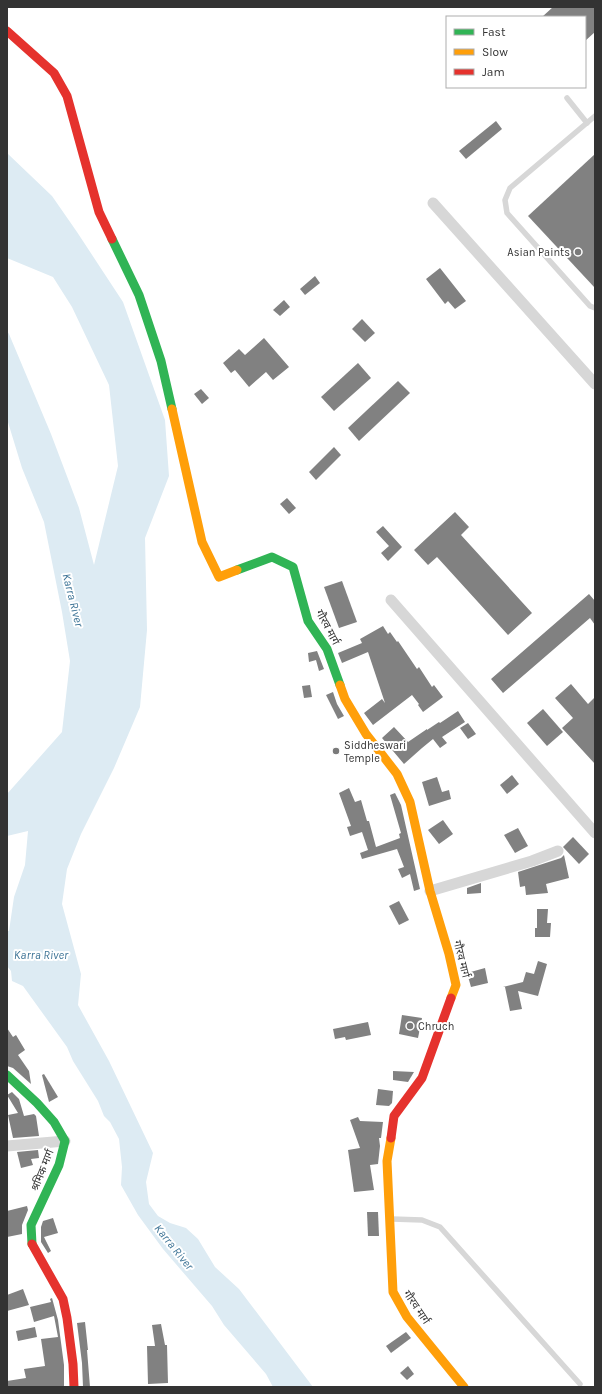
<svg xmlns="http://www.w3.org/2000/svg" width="602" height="1394" font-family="Karla,'Noto Sans Devanagari',sans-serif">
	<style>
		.water { fill: #ddebf3 }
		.building { fill: #818181 }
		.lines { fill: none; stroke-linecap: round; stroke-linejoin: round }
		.lane { stroke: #d7d7d7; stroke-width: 5.5 }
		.street { stroke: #d7d7d7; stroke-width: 11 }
		.fast { stroke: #30b455; stroke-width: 9 }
		.slow { stroke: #ff9f0a; stroke-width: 9 }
		.jam { stroke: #e5322d; stroke-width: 9 }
		.poi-dot { fill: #7a7a7a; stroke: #fff; stroke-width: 1.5 }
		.labels { text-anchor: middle; stroke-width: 4; stroke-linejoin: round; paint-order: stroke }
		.poi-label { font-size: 11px; fill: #333; stroke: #fff; text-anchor: start }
		.street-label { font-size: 11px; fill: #333; stroke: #fff }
		.water-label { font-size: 12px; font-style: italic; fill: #3f7597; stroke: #fff }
	</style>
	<rect width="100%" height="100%" fill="#fff"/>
	<path class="water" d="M7,153L52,196L77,232L123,302L165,420L169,476L145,538L147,630L140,707L114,768L81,834L67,869L62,904L81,974L78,1005L109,1061L153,1153L146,1182L149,1204L158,1216L170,1223L186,1228L198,1239L215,1267L239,1289L313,1387H273L266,1374L224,1325L212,1306L163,1249L138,1215L121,1185L122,1167L119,1139L110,1122L104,1116L98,1101L73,1061L67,1047L23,986L12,981L11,971L7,966V931H9L14,897L25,865L28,831L7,836V794L62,732L70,661L62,612L44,522L22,468L7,419V331L9,334L51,434L79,508L94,565L118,466L109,385L72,307L53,277L7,258Z"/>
	<g class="building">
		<path d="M553,7H595V32L585,41V17H542Z"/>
		<path d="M496,121L502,129L466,159L459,151Z"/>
		<path d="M595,154V288L528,216Z"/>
		<path d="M440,268L466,301L455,309L448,301L445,304L426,279Z"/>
		<path d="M315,276L320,283L305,295L300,289Z"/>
		<path d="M284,300L290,307L280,316L273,310Z"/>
		<path d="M362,319L375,333L365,342L352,329Z"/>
		<path d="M264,338L289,367L273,380L266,372L249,387L235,370L231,373L223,363L239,349L245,355Z"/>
		<path d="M358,363L371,378L334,411L321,397Z"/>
		<path d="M398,381L410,393L359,441L348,428Z"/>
		<path d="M201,389L209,398L202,404L194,394Z"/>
		<path d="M334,447L341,455L316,480L309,472Z"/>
		<path d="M287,498L296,508L289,514L280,504Z"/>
		<path d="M455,512L469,527L461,535L532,613L508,635L437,557L428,565L414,550Z"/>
		<path d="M383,526L402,547L388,561L381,553L389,546L376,532Z"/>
		<path d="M342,581L357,622L339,628L324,587Z"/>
		<path d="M589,594L595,601V625L590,618L503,693L491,679Z"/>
		<path d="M383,626L388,634L390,632L397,642L398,641L417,669L419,667L432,687L434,685L443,697L423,712L418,705L419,704L412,695L373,725L364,713L382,699L385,703L368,652L342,663L338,653L362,643L360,639Z"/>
		<path d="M317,651L324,669L319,671L316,660L309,662L308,653Z"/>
		<path d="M571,684L588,704L595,697V764L562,728L573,718L555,698Z"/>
		<path d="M310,685L312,697L304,698L302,686Z"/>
		<path d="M333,692L337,704L344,716L338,719L326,695Z"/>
		<path d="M543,709L563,732L547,746L527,723Z"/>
		<path d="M458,711L465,722L442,737L447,743L440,748L433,739L422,748L404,764L382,738L394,727L408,742L427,729V730L439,722L440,723Z"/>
		<path d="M468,723L476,734L468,739L460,728Z"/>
		<path d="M512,775L519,784L507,794L500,785Z"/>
		<path d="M437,777L442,792L449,790L451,799L429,806L422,782Z"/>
		<path d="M349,788L355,802L361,800L367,821H369L376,847L400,838L399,834L401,833L390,795L395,793L401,805L420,889L414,891L410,874L402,878L398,869L404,867L397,849L362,859L360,853L368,850L362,832L350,836L347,827L351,826L339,793Z"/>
		<path d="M443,820L453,834L439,844L428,830Z"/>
		<path d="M518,828L528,846L515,853L504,835Z"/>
		<path d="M573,837L589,854L579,864L563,847Z"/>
		<path d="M564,855L569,878L546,884L548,893L526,895L525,886L520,887L518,872L561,858Z"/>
		<path d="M481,883V893L467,894V888Z"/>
		<path d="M399,901L409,920L399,925L389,906Z"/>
		<path d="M537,909H548L547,923H551L550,937H535V928H537Z"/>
		<path d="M538,961L547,964L538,996L518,991L522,1009L510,1011L505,987H503L523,982L526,972L534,974Z"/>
		<path d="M485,968L488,983L471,987L467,973Z"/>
		<path d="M402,1015L422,1018L418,1038L399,1034Z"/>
		<path d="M368,1022L371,1035L346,1040L345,1037L335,1039L333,1029Z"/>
		<path d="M7,1028L13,1037L16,1035L25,1050L18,1055L29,1071L31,1084L13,1068L7,1066Z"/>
		<path d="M393,1071L414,1072L408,1082L393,1080Z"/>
		<path d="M44,1074L58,1097L49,1102L42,1075Z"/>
		<path d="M378,1089L393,1091L392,1103L389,1106L376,1105Z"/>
		<path d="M12,1092L19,1099L24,1116L34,1114L36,1116L39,1136L13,1138L8,1115L18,1113L7,1095Z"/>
		<path d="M358,1117L360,1121L383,1122L381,1138H379L380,1146L378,1164L370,1165L374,1190L354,1192L348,1150L360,1148L350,1120Z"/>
		<path d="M38,1150L39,1158L31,1159L33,1165L21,1168L17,1152Z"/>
		<path d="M27,1206L28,1210L22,1225V1234L7,1237V1211Z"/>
		<path d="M367,1212H378L379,1236H368Z"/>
		<path d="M53,1218L58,1233L44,1237L51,1251L48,1253L41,1242V1227L43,1221Z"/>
		<path d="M23,1289L29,1305L7,1311V1295Z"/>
		<path d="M52,1298L58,1320L64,1365V1387H7V1381L26,1378L24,1369L45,1366L41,1339L58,1337L54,1316L34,1322L30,1307L51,1302L50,1299Z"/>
		<path d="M85,1322L88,1350H87L90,1387H83L82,1363L77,1323Z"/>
		<path d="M161,1324L165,1345H167L168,1383L148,1384L147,1346H155L152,1325Z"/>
		<path d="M35,1327L37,1337L18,1341L16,1331Z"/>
		<path d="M406,1332L411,1338L391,1353L386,1346Z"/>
		<path d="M408,1366L414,1374L407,1380L400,1373Z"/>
	</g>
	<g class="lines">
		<g class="lane">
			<path d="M567,98L587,123"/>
			<path d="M595,116L510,188L505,200L507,213L590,306L595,308"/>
			<path d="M392,1219L422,1220L440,1227L580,1384"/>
		</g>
		<g class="street">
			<path d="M433,203L595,384"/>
			<path d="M391,600L595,833"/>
			<path d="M430,891L532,861L558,851"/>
			<path d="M7,1146L65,1141"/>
		</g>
		<g class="fast">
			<path d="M112,239L139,295L161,361L172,409"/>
			<path d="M237,570L272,557L293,567L308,621L327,649L340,685"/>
			<path d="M7,1075L37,1103L54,1122L65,1141L59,1165L31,1225L32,1244"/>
		</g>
		<g class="slow">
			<path d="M172,409L202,542L219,577L237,570"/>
			<path d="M340,685L345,699L366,734L397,774L410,802L430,891L449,954L456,985L451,998"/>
			<path d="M391,1138L387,1161L393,1292L407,1317L464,1387"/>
		</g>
		<g class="jam">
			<path d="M7,31L54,73L67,96L99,212L112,239"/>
			<path d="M391,1138L394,1116L422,1078L451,998"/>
			<path d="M32,1244L63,1299L67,1318L73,1364L74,1387"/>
		</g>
	</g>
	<g class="poi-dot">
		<circle cx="578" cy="252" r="4"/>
		<circle cx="336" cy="751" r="4"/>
		<circle cx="410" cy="1026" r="4"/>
	</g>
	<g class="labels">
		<g class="poi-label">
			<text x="570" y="256" text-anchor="end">Asian Paints</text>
			<text x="344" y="749">Siddheswari<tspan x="344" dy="13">Temple</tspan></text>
			<text x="418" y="1030">Chruch</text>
		</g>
		<g class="street-label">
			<text transform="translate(328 627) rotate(62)" y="4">गौरव मार्ग</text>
			<text transform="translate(462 959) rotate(76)" y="4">गौरव मार्ग</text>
			<text transform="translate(42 1170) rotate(-68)" y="4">श्रमिक मार्ग</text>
			<text transform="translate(417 1307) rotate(56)" y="4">गौरव मार्ग</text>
		</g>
		<g class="water-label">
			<text transform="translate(73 600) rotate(76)" y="4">Karra River</text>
			<text x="41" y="959">Karra River</text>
			<text transform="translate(174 1247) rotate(51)" y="4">Karra River</text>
		</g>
	</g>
	<rect width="602" height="1394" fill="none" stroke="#333333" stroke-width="16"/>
	<rect x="446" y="16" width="140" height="72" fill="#ffffff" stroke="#adadad"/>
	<rect x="454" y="29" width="20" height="6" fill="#30b455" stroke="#adadad"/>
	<text x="482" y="36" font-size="12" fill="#333333">Fast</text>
	<rect x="454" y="49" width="20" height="6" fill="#ff9f0a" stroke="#adadad"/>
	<text x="482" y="56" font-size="12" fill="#333333">Slow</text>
	<rect x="454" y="69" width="20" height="6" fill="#e5322d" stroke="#adadad"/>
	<text x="482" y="76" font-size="12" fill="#333333">Jam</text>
</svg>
